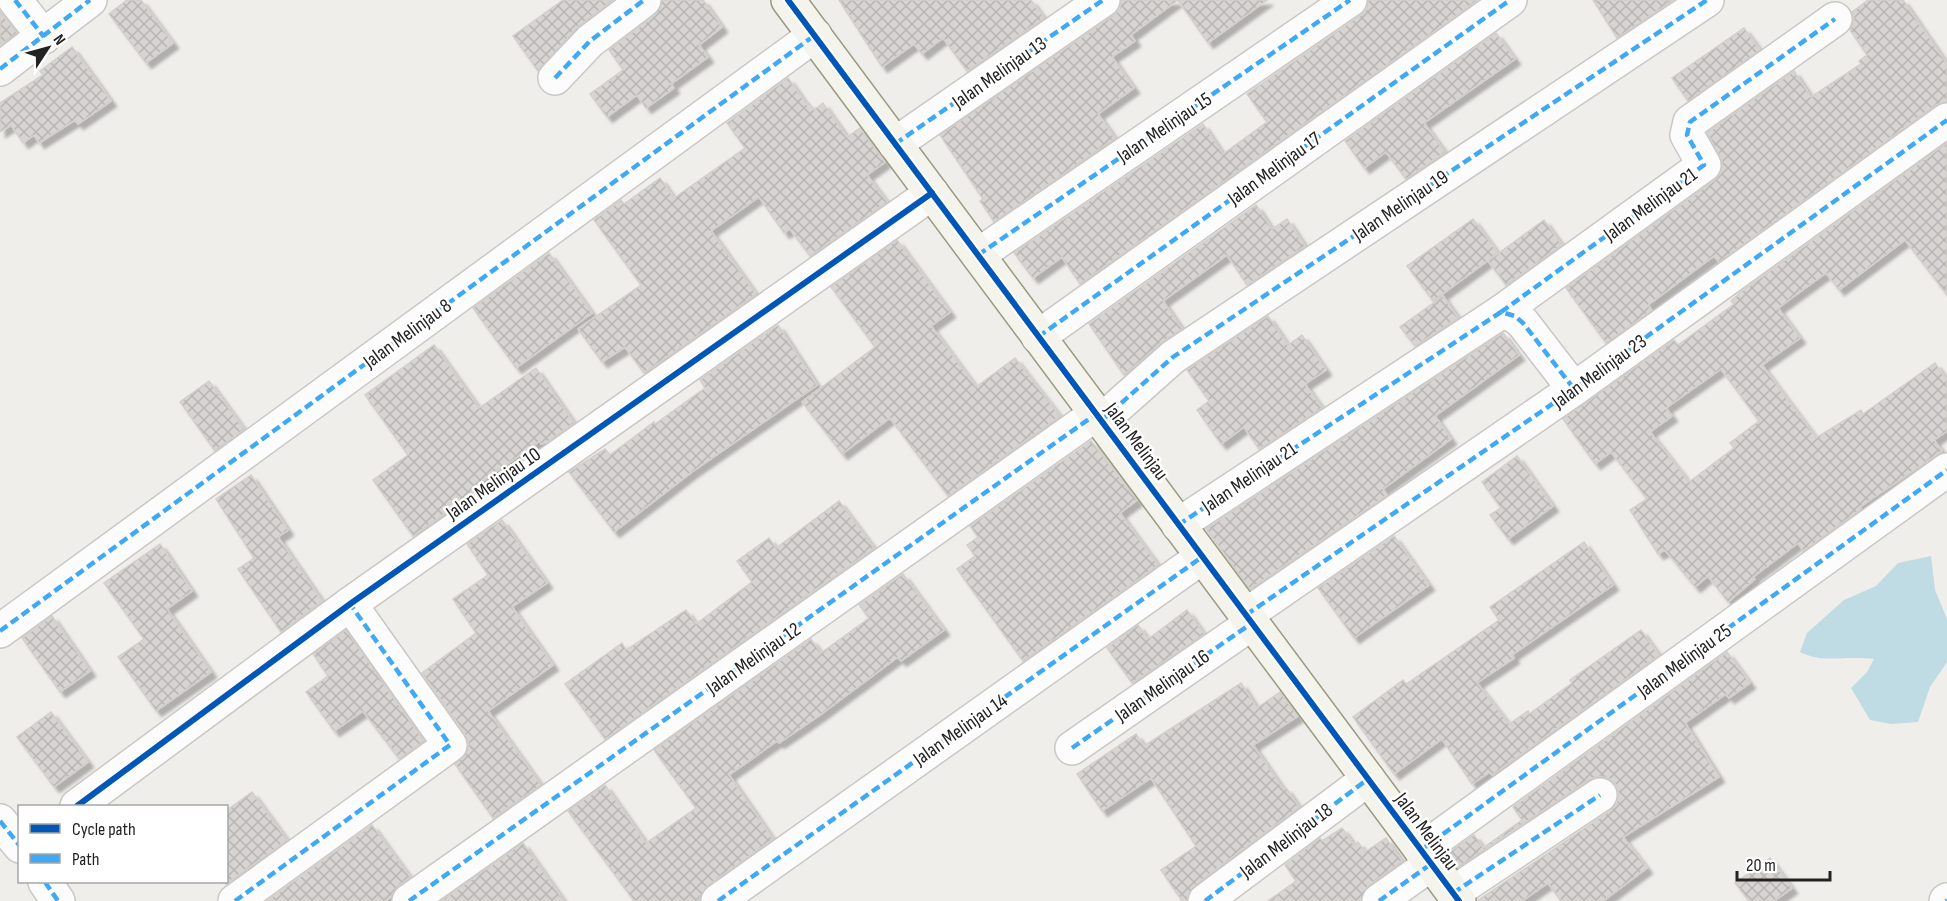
<svg xmlns="http://www.w3.org/2000/svg" width="1947" height="901" font-family="'Sofia Sans Condensed',sans-serif">
	<style>
		.water { fill: #bfdbe3 }
		.building { fill: url(#building-cross-hatch); stroke: #d3d0cc; stroke-width: 1.5; fill-rule: evenodd; filter: url(#shadow) }
		.lines { fill: none; stroke-linecap: round; stroke-linejoin: round }
		.street-casing { stroke: #c9c8c7; stroke-width: 36 }
		.secondary-casing { stroke: #999a82; stroke-width: 36 }
		.street { stroke: #fdfcfc; stroke-width: 33 }
		.secondary { stroke: #f4f4ed; stroke-width: 33 }
		.quiet { stroke: #3fa9f5; stroke-width: 4.5; stroke-dasharray: 9 4.5; stroke-linecap: butt }
		.cycleway-casing { stroke: #fff; stroke-width: 10 }
		.cycleway { stroke: #0057b8; stroke-width: 6 }
		.labels { text-anchor: middle; stroke-width: 5; stroke-linejoin: round; paint-order: stroke }
		.street-label { font-size: 20px; fill: #222; stroke: #fff }
	</style>
	<defs>
		<pattern id="building-cross-hatch" width="8" height="8" patternUnits="userSpaceOnUse" patternTransform="scale(1.5)"><rect width="8" height="8" fill="#d7d4d2"/><path d="M0 0l8 8M0 8l8-8" fill="none" stroke="#b8b6b4"/></pattern>
		<filter id="shadow"><feDropShadow dx="5.5" dy="5.5" stdDeviation="1.5" flood-color="#0004"/></filter>
	</defs>
	<rect width="100%" height="100%" fill="#f0eeeb"/>
	<path class="water" d="M1931,556L1935,590L1947,619V662L1930,687L1918,722L1891,724L1870,720L1851,688L1867,672L1874,659C1848,655 1823,664 1800,652L1807,633L1844,600L1876,586L1898,563Z"/>
	<g class="building">
		<path d="M127,0H141L173,43L146,63L109,14Z"/>
		<path d="M563,0H613L576,28L538,71L513,36Z"/>
		<path d="M662,0H703L722,27L699,45L708,57L671,84L674,88L646,108L637,95L607,117L590,94L623,70L609,50L655,15Z"/>
		<path d="M839,0H1031L1044,18L967,71L943,38L922,54L914,44L882,67Z"/>
		<path d="M1121,0H1267L1208,43L1178,0L1131,35L1135,41L1112,57L1134,88L1098,114L1115,138L994,222L980,201L983,199L940,135L1114,15L1120,9Z"/>
		<path d="M1368,0H1478L1080,284L1062,257L1033,278L1014,253L1203,124L1223,154L1267,122L1247,94L1361,15L1367,9Z"/>
		<path d="M1593,0H1673L1617,38Z"/>
		<path d="M1868,0H1903L1947,64V102L1936,105L1719,262L1714,256L1648,305L1652,310L1606,343L1566,288L1715,180L1721,173L1722,160L1707,133L1794,71L1811,97L1861,64L1859,61L1867,55L1850,30L1854,18L1852,12Z"/>
		<path d="M0,11L17,33L0,45Z"/>
		<path d="M1744,28L1760,50L1688,101L1672,78Z"/>
		<path d="M1496,33L1515,59L1424,123L1445,152L1406,179L1386,152L1364,168L1345,141Z"/>
		<path d="M72,47L111,101L78,124L75,120L39,143L34,135L23,143L11,125L0,132V103L43,75L40,71Z"/>
		<path d="M788,78L807,105L809,103L814,110L823,103L847,137L860,128L885,162L867,175L887,202L810,256L790,229L784,233L759,197L711,231L756,294L644,373L625,347L602,362L578,329L641,285L594,220L621,200L624,204L660,178L674,198L745,148L727,123Z"/>
		<path d="M1947,143V295L1905,240L1839,290L1826,273L1778,308L1800,338L1762,365L1816,438L1861,410L1863,414L1935,363L1947,380V431L1934,440L1942,451L1860,507L1861,509L1803,551L1798,543L1753,577L1755,579L1728,602L1708,576L1695,587L1665,550L1658,554L1630,510L1647,499L1611,452L1595,464L1563,419L1674,340L1678,345L1734,304L1731,301L1741,292ZM1721,369L1759,421L1730,443L1734,448L1689,482L1650,432L1672,416L1666,408Z"/>
		<path d="M1256,205L1272,229L1287,219L1305,246L1247,285L1227,255L1163,301L1182,329L1161,343L1124,375L1089,324Z"/>
		<path d="M1473,219L1498,253L1433,301L1407,266Z"/>
		<path d="M1544,220L1562,245L1506,285L1488,261Z"/>
		<path d="M897,240L950,312L931,326L976,387L1015,358L1060,416L948,496L890,418L842,454L802,402L875,347L831,287Z"/>
		<path d="M549,253L592,313L516,368L473,308Z"/>
		<path d="M1443,296L1458,318L1415,346L1400,327Z"/>
		<path d="M1268,316L1288,345L1302,335L1326,370L1305,384L1322,408L1259,449L1244,427L1221,444L1197,410L1209,401L1187,370Z"/>
		<path d="M778,325L817,385L692,472L614,532L569,472L605,449L610,455L654,422L655,424L705,388L700,380Z"/>
		<path d="M1503,333L1519,355L1435,416L1451,439L1383,489L1387,495L1250,589L1206,529Z"/>
		<path d="M434,345L479,408L536,368L574,423L547,442L541,444L540,441L477,485L480,489L413,536L373,480L408,455L365,395Z"/>
		<path d="M209,381L244,429L215,451L180,402Z"/>
		<path d="M1091,441L1137,500L1120,513L1158,565L1023,661L957,569L975,556L967,545L978,537L970,526Z"/>
		<path d="M1517,456L1553,506L1508,539L1490,515L1501,508L1482,482Z"/>
		<path d="M251,475L288,530L278,537L322,601L281,632L238,569L254,558L216,499Z"/>
		<path d="M839,501L874,548L605,739L565,684L622,643L626,650L686,610L696,624L752,582L737,561L769,538L776,548Z"/>
		<path d="M502,520L547,583L512,607L553,665L488,711L541,785L493,818L455,764L467,752L469,744L466,735L422,673L476,633L453,599L488,575L467,544Z"/>
		<path d="M1394,536L1429,585L1354,638L1318,588Z"/>
		<path d="M1584,542L1613,585L1512,655L1514,658L1477,683L1509,724L1528,711L1529,714L1572,683L1570,680L1641,630L1659,655L1492,775L1490,772L1472,784L1442,739L1394,774L1353,717L1403,680L1406,684L1499,620L1490,607Z"/>
		<path d="M160,544L192,591L167,609L211,672L156,711L118,657L144,639L104,583Z"/>
		<path d="M903,574L944,630L901,661L898,657L820,715L779,743L777,741L729,775L773,839L707,886L698,901H634L568,811L605,785L646,843L696,808L654,750L811,639L821,653L869,618L859,605Z"/>
		<path d="M1187,610L1204,634L1132,683L1107,648L1138,625L1148,639Z"/>
		<path d="M52,616L90,671L60,692L22,638Z"/>
		<path d="M346,630L424,741L399,759L363,711L334,731L306,692L328,676L313,654Z"/>
		<path d="M1727,652L1750,683L1729,698L1726,694L1685,723L1719,777L1623,837L1647,868L1603,901H1561L1548,883L1522,901H1477L1610,811L1617,803L1619,793L1616,785L1608,778L1598,776L1590,779L1457,868L1447,854L1474,835L1483,848L1522,820L1513,807Z"/>
		<path d="M1241,683L1257,708L1280,692L1298,716L1253,745L1284,790L1286,788L1299,807L1194,886L1187,901H1182L1161,870L1196,846L1151,778L1102,811L1077,774L1136,734L1144,746Z"/>
		<path d="M51,712L88,762L54,787L17,737Z"/>
		<path d="M252,792L287,840L226,884V811Z"/>
		<path d="M372,825L410,877L398,886L391,897L385,901H267Z"/>
		<path d="M1342,828L1354,845L1358,842L1365,852L1386,838L1402,861L1368,886L1361,901H1268L1296,881L1285,865L1320,838L1322,841Z"/>
		<path d="M523,843L564,901H441Z"/>
		<path d="M1770,858L1792,888L1774,901H1749L1735,883Z"/>
	</g>
	<g class="lines">
		<defs>
			<g id="street">
				<path d="M15,0L44,37"/>
				<path d="M0,69L90,0"/>
				<path d="M555,78L590,41L644,0"/>
				<path d="M895,144L1103,0"/>
				<path d="M978,255L1350,0"/>
				<path d="M1501,312L1704,165L1687,135L1690,122L1835,19"/>
				<path d="M1038,337L1510,0"/>
				<path d="M1101,421L1173,357L1707,0"/>
				<path d="M1178,525L1501,312L1515,316L1523,323L1574,389"/>
				<path d="M1246,615L1574,389L1947,120"/>
				<path d="M0,631L815,35"/>
				<path d="M1072,748L1252,623"/>
				<path d="M77,806L350,604L932,193"/>
				<path d="M0,821L20,846"/>
				<path d="M1421,850L1947,470"/>
				<path d="M45,882L58,901"/>
				<path d="M1453,893L1600,795"/>
				<path d="M235,901L450,745L350,604"/>
				<path d="M409,901L1096,414"/>
				<path d="M718,901L1202,557"/>
				<path d="M1205,901L1368,779"/>
				<path d="M1379,901L1431,864"/>
				<path d="M1946,901L1947,900"/>
			</g>
			<path id="secondary" d="M788,0L1459,901"/>
		</defs>
		<use href="#street" class="street-casing"/>
		<use href="#secondary" class="secondary-casing"/>
		<use href="#street" class="street"/>
		<use href="#secondary" class="secondary"/>
		<g class="quiet">
			<path d="M15,0L44,37"/>
			<path d="M0,69L90,0"/>
			<path d="M555,78L590,41L644,0"/>
			<path d="M895,144L1103,0"/>
			<path d="M978,255L1350,0"/>
			<path d="M1501,312L1704,165L1687,135L1690,122L1835,19"/>
			<path d="M1038,337L1510,0"/>
			<path d="M1101,421L1173,357L1707,0"/>
			<path d="M1178,525L1501,312L1515,316L1523,323L1574,389"/>
			<path d="M1246,615L1574,389L1947,120"/>
			<path d="M0,631L815,35"/>
			<path d="M1072,748L1252,623"/>
			<path d="M0,821L20,846"/>
			<path d="M1421,850L1947,470"/>
			<path d="M45,882L58,901"/>
			<path d="M1453,893L1600,795"/>
			<path d="M235,901L450,745L350,604"/>
			<path d="M409,901L1096,414"/>
			<path d="M718,901L1202,557"/>
			<path d="M1205,901L1368,779"/>
			<path d="M1379,901L1431,864"/>
			<path d="M1946,901L1947,900"/>
		</g>
		<defs>
			<g id="cycleway">
				<path d="M788,0L1459,901"/>
				<path d="M77,806L350,604L932,193"/>
			</g>
		</defs>
		<use href="#cycleway" class="cycleway-casing"/>
		<use href="#cycleway" class="cycleway"/>
	</g>
	<g class="labels">
		<g class="street-label">
			<text transform="translate(999 72) rotate(-35)" y="7">Jalan Melinjau 13</text>
			<text transform="translate(1164 127) rotate(-34)" y="7">Jalan Melinjau 15</text>
			<text transform="translate(1274 168) rotate(-36)" y="7">Jalan Melinjau 17</text>
			<text transform="translate(1650 204) rotate(-36)" y="7">Jalan Melinjau 21</text>
			<text transform="translate(1400 205) rotate(-34)" y="7">Jalan Melinjau 19</text>
			<text transform="translate(407 333) rotate(-36)" y="7">Jalan Melinjau 8</text>
			<text transform="translate(1599 371) rotate(-36)" y="7">Jalan Melinjau 23</text>
			<text transform="translate(1137 441) rotate(53)" y="7">Jalan Melinjau</text>
			<text transform="translate(1249 477) rotate(-34)" y="7">Jalan Melinjau 21</text>
			<text transform="translate(493 483) rotate(-35)" y="7">Jalan Melinjau 10</text>
			<text transform="translate(753 658) rotate(-35)" y="7">Jalan Melinjau 12</text>
			<text transform="translate(1684 660) rotate(-36)" y="7">Jalan Melinjau 25</text>
			<text transform="translate(1162 685) rotate(-35)" y="7">Jalan Melinjau 16</text>
			<text transform="translate(960 729) rotate(-35)" y="7">Jalan Melinjau 14</text>
			<text transform="translate(1427 831) rotate(53)" y="7">Jalan Melinjau</text>
			<text transform="translate(1286 840) rotate(-37)" y="7">Jalan Melinjau 18</text>
		</g>
	</g>
	<rect x="18" y="805" width="210" height="78" fill="#ffffff" stroke="#a7a7a7" stroke-width="1.5"/>
	<rect x="30" y="824" width="30" height="9" fill="#0057b8" stroke="#a7a7a7" stroke-width="1.5"/>
	<text x="72" y="835" font-size="18" fill="#222222">Cycle path</text>
	<rect x="30" y="854" width="30" height="9" fill="#3fa9f5" stroke="#a7a7a7" stroke-width="1.5"/>
	<text x="72" y="865" font-size="18" fill="#222222">Path</text>
	<g transform="translate(48 48) rotate(54)" stroke="#ffffff" stroke-width="4.5" paint-order="stroke">
	<path d="M0-4.5L10 22L0 15L-10 22Z" fill="#222222"/>
	<text y="-9" font-size="16" font-weight="bold" text-anchor="middle" fill="#222222">N</text>
	</g>
	<path d="M1737 871v9h93v-9" fill="none" stroke="#222222" stroke-width="3"/>
	<text x="1746" y="871" font-size="18" fill="#222222" stroke="#ffffff" stroke-width="4.5" paint-order="stroke">20 m</text>
</svg>
